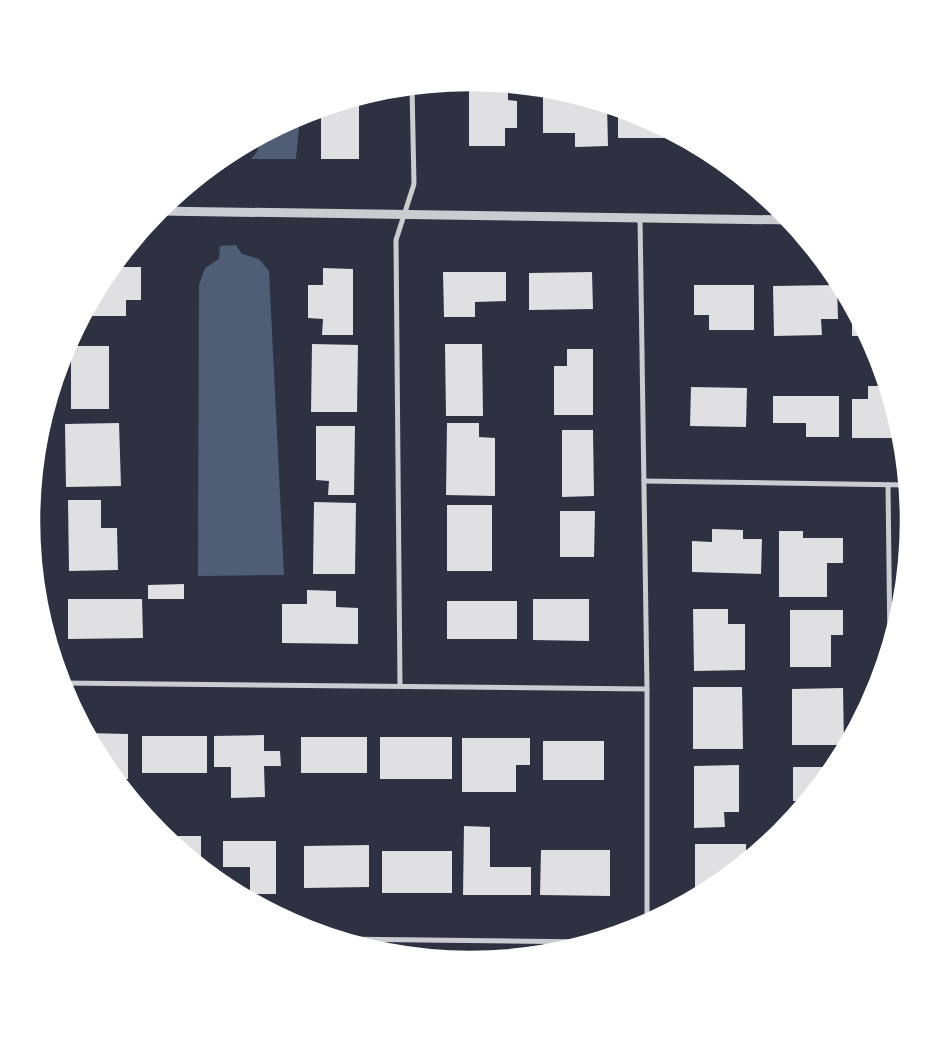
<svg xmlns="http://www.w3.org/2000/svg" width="941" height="1043" font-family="'PT Serif',serif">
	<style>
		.water { fill: #4f5d75 }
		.building { fill: #e0e0e3 }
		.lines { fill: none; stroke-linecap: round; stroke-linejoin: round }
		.minor { stroke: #caccd0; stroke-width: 5 }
		.tertiary { stroke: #caccd0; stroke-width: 9 }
		.rim { fill: none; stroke: #fff; stroke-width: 2.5 }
	</style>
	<rect width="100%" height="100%" fill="#2d3142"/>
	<g class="water">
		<path d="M300,116L296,159H251L257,152L262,136Z"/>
		<path d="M251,142C246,158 222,171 206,172L226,155Z"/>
		<path d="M236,245L242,254L259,259L269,271L284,575L198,576L199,285L205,268L219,259L220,246Z"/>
	</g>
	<g class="building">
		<path d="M469,81L508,85V100L517,101V128H505V146H469Z"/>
		<path d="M543,91H563L607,105L608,146L575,147V133H543Z"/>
		<path d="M359,97V159H321V109Z"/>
		<path d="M618,108L639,115L682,138H618Z"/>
		<path d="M113,267H141V300H126V316H83L104,277Z"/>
		<path d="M323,268L353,269V335H322L323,319L308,318V285H323Z"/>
		<path d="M443,272H506V301L475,302V317H444Z"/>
		<path d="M592,272L593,309L529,310V273Z"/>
		<path d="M694,285H754V330H709V315H694Z"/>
		<path d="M837,285L838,319H821L822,335L774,336L773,286Z"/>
		<path d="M852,305L868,336H852Z"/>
		<path d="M312,344L358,345L357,412H311Z"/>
		<path d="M445,344H482L483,416H446Z"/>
		<rect x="71" y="346" width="38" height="63"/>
		<path d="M567,349H593V415H554V366H567Z"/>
		<path d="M868,386H887L903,438H852V399H868Z"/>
		<path d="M691,387L747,388L746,427L690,426Z"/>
		<path d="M773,396H839V437H806V423H773Z"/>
		<path d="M119,423L121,486L66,487L65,424Z"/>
		<path d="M447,423H479V437L495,438V496L446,495Z"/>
		<path d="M316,426H355L354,495H328L329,481L316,480Z"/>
		<path d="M562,430H593L594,496L562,497Z"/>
		<path d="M68,500H101V528H117L118,570L69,571Z"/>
		<path d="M314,502L356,503L355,574H313Z"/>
		<rect x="447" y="505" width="45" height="66"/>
		<path d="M560,511H595L594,557H560Z"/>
		<path d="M712,529L743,530V539H762L761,574L692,572V541L712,542Z"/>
		<path d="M779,531H803V538H843V563H827V597H779Z"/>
		<path d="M184,584V599H148V585Z"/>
		<path d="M307,590L336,591V607L358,608V644L282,643V604H307Z"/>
		<path d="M68,599H142L143,638L68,639Z"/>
		<path d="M533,599H589V641L533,640Z"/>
		<rect x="447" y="601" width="70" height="38"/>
		<path d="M693,609H728V624H745V670L694,671Z"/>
		<path d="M790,610H843V635H831V667H790Z"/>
		<path d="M693,687H742L743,749H693Z"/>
		<path d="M843,688L844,745H792V689Z"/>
		<path d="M87,733L128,734V779H114L104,766Z"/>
		<path d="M264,735V751H280L281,766H264L265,797L231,798V767H214V736Z"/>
		<rect x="142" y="736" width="65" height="37"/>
		<rect x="301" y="737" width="66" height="36"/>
		<rect x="380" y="737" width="72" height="42"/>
		<path d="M462,738H530V765H516V792H462Z"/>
		<rect x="543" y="741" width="61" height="39"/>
		<path d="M739,765V812H724L725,827L694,828V766Z"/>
		<path d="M793,767H836L808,801H793Z"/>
		<path d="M464,826L490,827V867H531V895H463Z"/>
		<path d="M163,836H201V867L171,843Z"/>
		<path d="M223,841H276V894H250V867H223Z"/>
		<path d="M695,844H746V862L715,888L695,899Z"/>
		<path d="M369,845V887L304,888V846Z"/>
		<path d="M541,850H610V896L540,895Z"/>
		<rect x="382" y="851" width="70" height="42"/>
	</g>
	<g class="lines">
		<g class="minor">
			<path d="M640,218L647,689V924"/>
			<path d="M644,481L907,485"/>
			<path d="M888,485L890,648"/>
			<path d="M61,683L647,689"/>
			<path d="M400,686L396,240L414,184L412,87"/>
			<path d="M338,939L594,942"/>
		</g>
		<path class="tertiary" d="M158,211L790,220"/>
	</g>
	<path d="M0 0H941V1043H0ZM39 521a431 431 0 1 1 862 0a431 431 0 1 1-862 0Z" fill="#fff" fill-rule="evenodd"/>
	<path class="rim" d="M39 521a431 431 0 1 1 862 0a431 431 0 1 1-862 0Z"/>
</svg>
